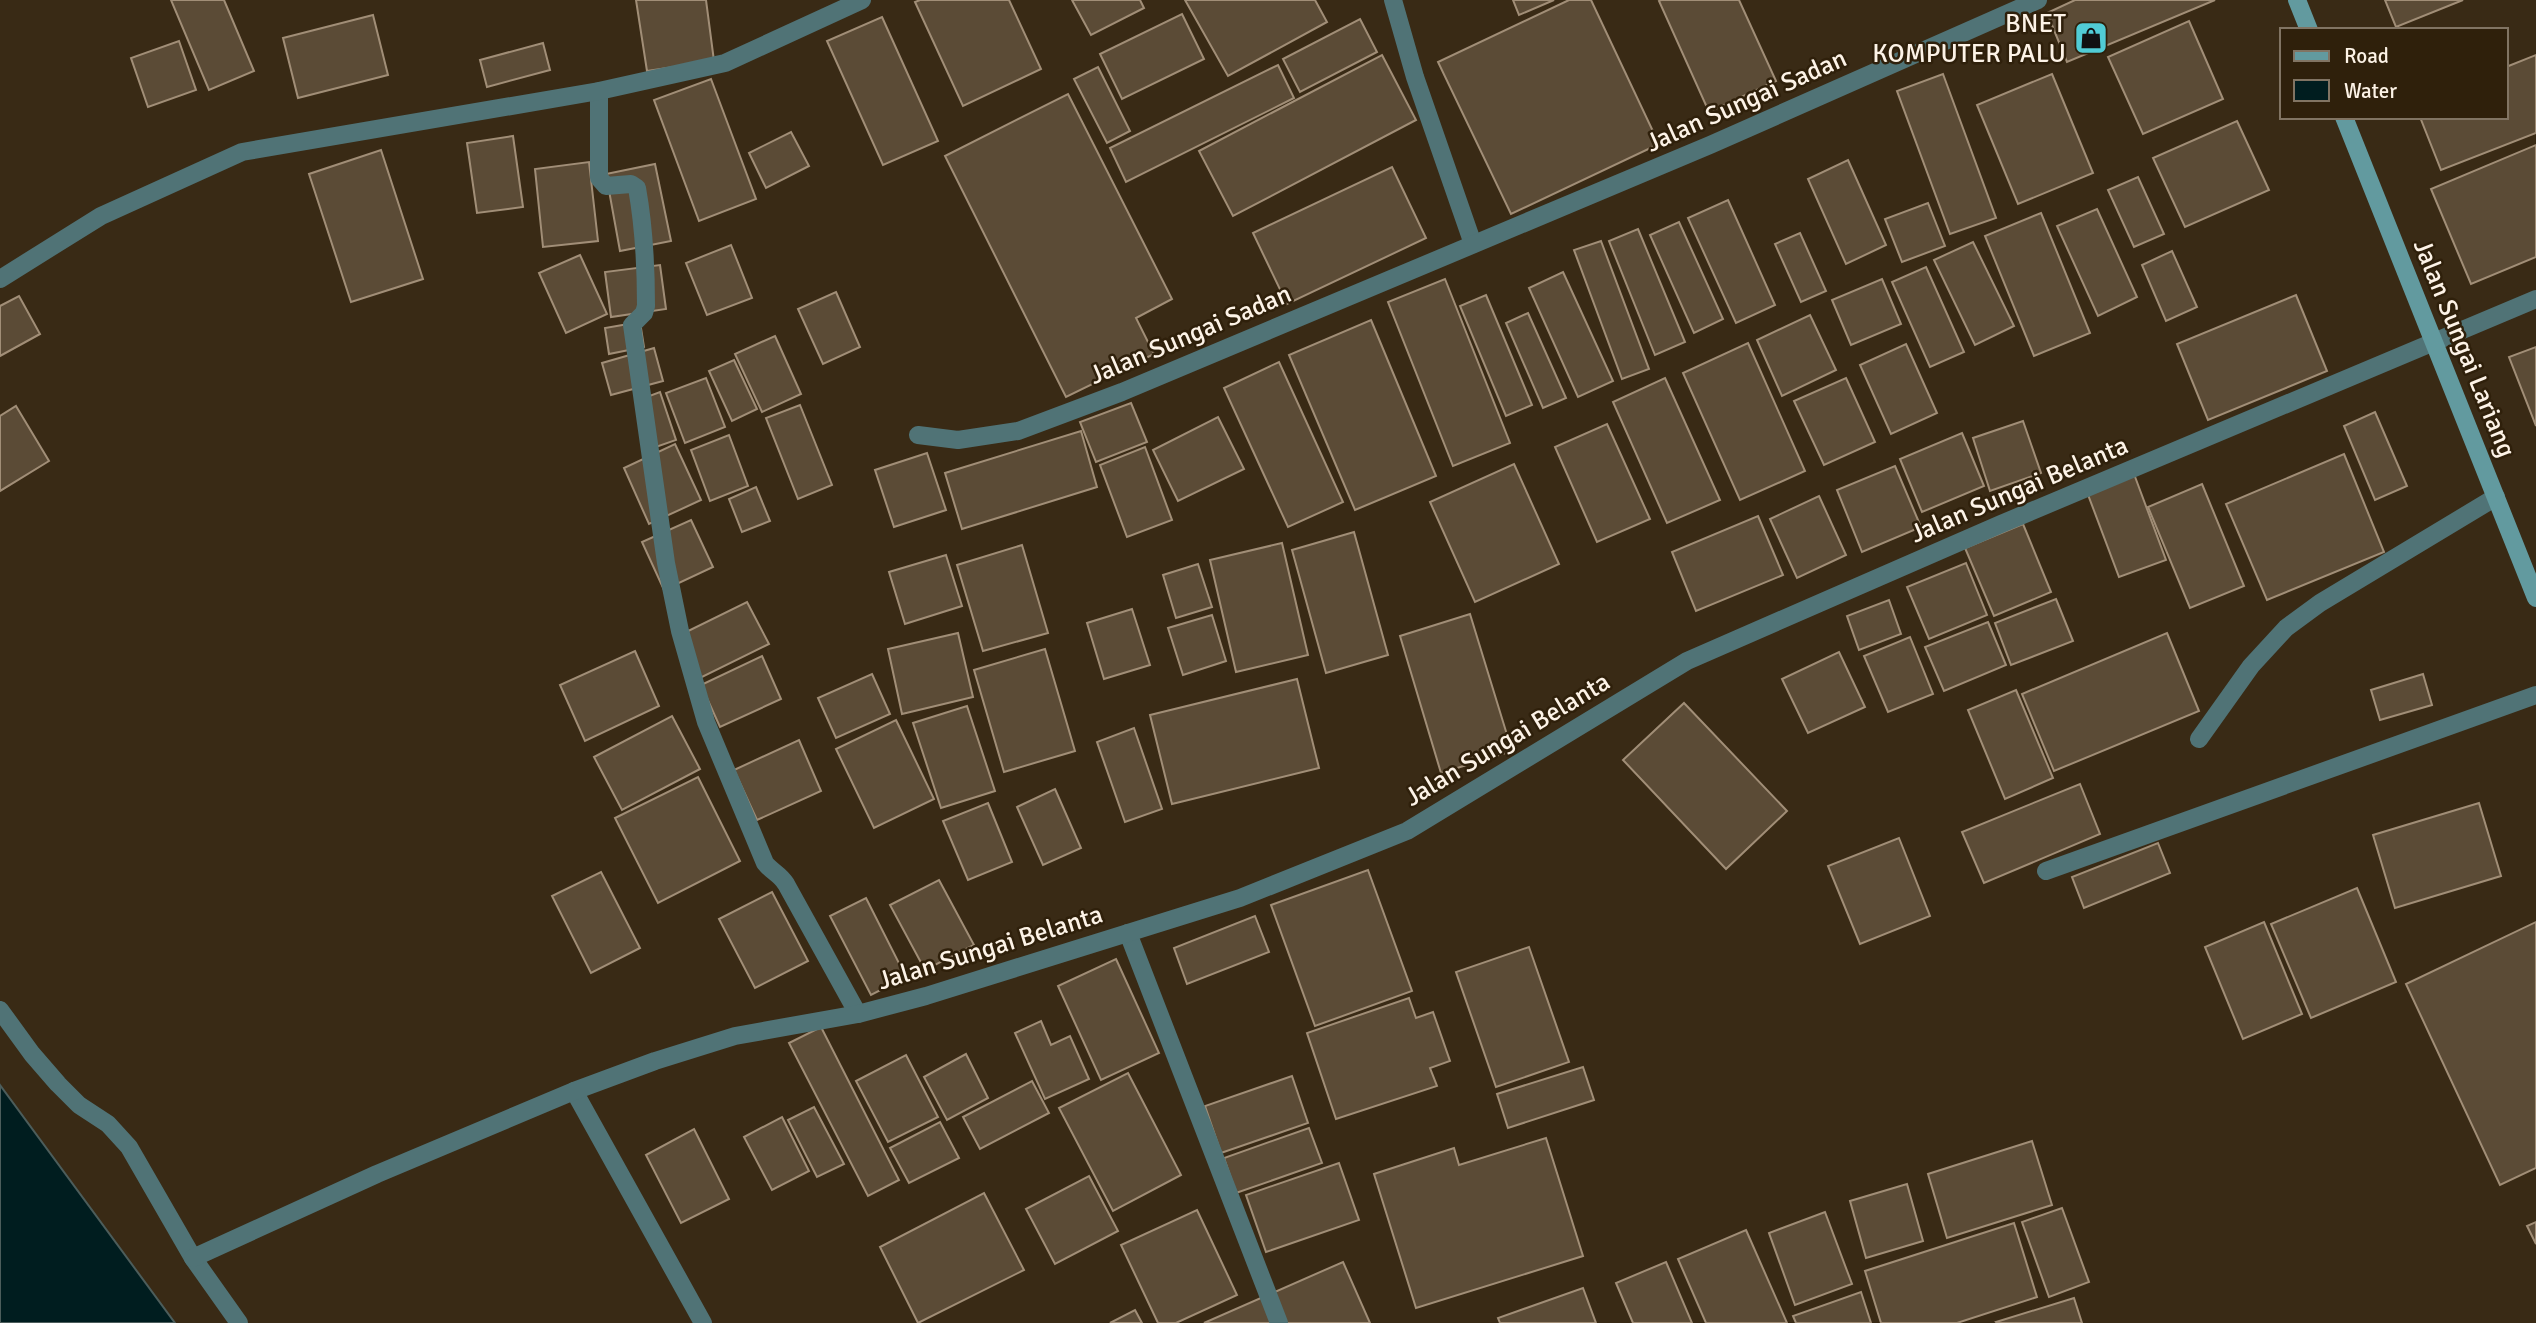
<svg xmlns="http://www.w3.org/2000/svg" width="2536" height="1323" font-family="Signika,sans-serif">
	<style>
		.water { fill: #001d1f; stroke: #4c5d5b; stroke-width: 2 }
		.building { fill: #5b4b36; stroke: #a18e77; stroke-width: 2 }
		.lines { fill: none; stroke-linecap: round; stroke-linejoin: round }
		.lane { stroke: #507376; stroke-width: 18 }
		.street { stroke: #507376; stroke-width: 18 }
		.secondary { stroke: #629a9f; stroke-width: 18 }
		.labels { text-anchor: middle; stroke-width: 5; stroke-linejoin: round; paint-order: stroke }
		.poi-label { font-size: 26px; fill: #fdf3e7; stroke: #2f200b; text-anchor: end }
		.street-label { font-size: 26px; fill: #fdf3e7; stroke: #2f200b }
	</style>
	<rect width="100%" height="100%" fill="#392a15"/>
	<path class="water" d="M0,1085L175,1323H0Z"/>
	<g class="building">
		<path d="M171,0H224L254,71L209,90Z"/>
		<path d="M636,0H706L714,61L647,71Z"/>
		<path d="M920,0H1009L1041,69L963,106L915,2Z"/>
		<path d="M1072,0H1140L1144,8L1091,35Z"/>
		<path d="M1185,0H1315L1327,22L1228,76Z"/>
		<path d="M1513,0H1554L1519,15Z"/>
		<path d="M1569,0H1591L1659,144L1511,214L1438,62Z"/>
		<path d="M1661,0H1739L1776,81L1709,112L1659,1Z"/>
		<path d="M2075,0H2215L2067,62L2047,13Z"/>
		<path d="M2385,0H2463L2396,27Z"/>
		<path d="M1182,14L1204,59L1122,99L1100,54Z"/>
		<path d="M373,15L388,75L298,98L283,38Z"/>
		<path d="M882,17L938,141L883,165L827,41Z"/>
		<path d="M1360,19L1377,52L1300,92L1283,59Z"/>
		<path d="M2189,21L2223,99L2143,134L2108,57Z"/>
		<path d="M179,41L196,90L148,107L131,58Z"/>
		<path d="M543,43L550,70L487,87L480,60Z"/>
		<path d="M1382,55L1416,120L1233,216L1199,151Z"/>
		<path d="M2536,55V133L2441,170L2420,117H2506V67Z"/>
		<path d="M1278,65L1294,98L1126,182L1110,148Z"/>
		<path d="M1098,67L1130,131L1107,143L1074,79Z"/>
		<path d="M1943,74L1996,218L1950,234L1897,91Z"/>
		<path d="M2052,74L2093,173L2018,204L1977,105Z"/>
		<path d="M711,79L756,199L699,221L654,100Z"/>
		<path d="M1068,94L1172,299L1136,318L1154,354L1066,397L945,156Z"/>
		<path d="M2237,121L2269,190L2185,227L2153,158Z"/>
		<path d="M791,132L809,166L766,188L749,153Z"/>
		<path d="M513,136L523,207L477,213L467,143Z"/>
		<path d="M2536,145V257L2471,284L2431,189Z"/>
		<path d="M381,150L423,279L351,302L309,174Z"/>
		<path d="M1848,160L1886,245L1846,264L1808,179Z"/>
		<path d="M589,162L598,241L543,247L535,169Z"/>
		<path d="M655,164L671,241L620,251L606,174Z"/>
		<path d="M1392,167L1426,238L1287,304L1253,233Z"/>
		<path d="M2138,177L2164,234L2134,247L2108,190Z"/>
		<path d="M1728,200L1775,305L1736,323L1688,218Z"/>
		<path d="M1928,203L1945,246L1902,262L1885,219Z"/>
		<path d="M2097,209L2137,297L2098,316L2057,226Z"/>
		<path d="M2041,213L2090,333L2034,356L1985,236Z"/>
		<path d="M1679,222L1723,319L1694,333L1650,235Z"/>
		<path d="M1638,229L1685,342L1655,355L1609,241Z"/>
		<path d="M1800,233L1826,291L1801,302L1775,244Z"/>
		<path d="M1601,241L1649,369L1622,379L1574,250Z"/>
		<path d="M1973,242L2014,326L1975,345L1934,260Z"/>
		<path d="M731,245L752,298L707,315L686,263Z"/>
		<path d="M2172,251L2197,307L2166,321L2142,265Z"/>
		<path d="M580,255L607,314L566,333L539,273Z"/>
		<path d="M660,265L666,309L611,317L605,272Z"/>
		<path d="M1926,267L1964,352L1930,367L1892,282Z"/>
		<path d="M1563,272L1613,381L1578,397L1529,288Z"/>
		<path d="M1445,279L1510,443L1453,466L1388,302Z"/>
		<path d="M1882,279L1901,324L1851,345L1832,300Z"/>
		<path d="M836,292L860,347L823,364L798,309Z"/>
		<path d="M1486,295L1532,405L1506,416L1460,306Z"/>
		<path d="M2296,295L2327,371L2208,420L2177,344Z"/>
		<path d="M19,296L40,334L0,356V306Z"/>
		<path d="M1528,313L1566,398L1543,408L1506,323Z"/>
		<path d="M1810,315L1836,370L1782,396L1757,340Z"/>
		<path d="M1371,320L1436,476L1355,510L1289,355Z"/>
		<path d="M640,322L644,347L609,354L605,328Z"/>
		<path d="M775,336L801,394L762,412L735,354Z"/>
		<path d="M1748,343L1805,471L1740,500L1683,373Z"/>
		<path d="M1906,344L1937,413L1891,434L1860,365Z"/>
		<path d="M2536,347V426L2509,357Z"/>
		<path d="M654,348L663,381L611,395L602,363Z"/>
		<path d="M734,360L757,409L732,421L709,371Z"/>
		<path d="M1279,362L1343,502L1288,527L1224,388Z"/>
		<path d="M706,378L725,427L685,443L666,393Z"/>
		<path d="M1665,378L1720,500L1667,523L1613,402Z"/>
		<path d="M1846,378L1875,442L1824,465L1794,401Z"/>
		<path d="M660,392L676,440L653,448L636,401Z"/>
		<path d="M1131,403L1147,442L1096,462L1080,422Z"/>
		<path d="M800,405L832,485L798,499L766,418Z"/>
		<path d="M16,406L49,461L0,491V416Z"/>
		<path d="M2375,412L2407,486L2375,500L2344,426Z"/>
		<path d="M1218,417L1244,469L1178,501L1153,450Z"/>
		<path d="M2023,421L2041,473L1990,491L1973,438Z"/>
		<path d="M1607,424L1650,519L1597,542L1555,447Z"/>
		<path d="M1081,431L1097,487L962,529L945,473Z"/>
		<path d="M1962,433L1984,486L1922,512L1900,459Z"/>
		<path d="M729,435L748,486L710,501L691,450Z"/>
		<path d="M675,444L701,500L649,524L624,468Z"/>
		<path d="M1145,447L1172,520L1127,537L1100,465Z"/>
		<path d="M927,453L946,510L894,527L875,470Z"/>
		<path d="M2344,454L2384,552L2267,600L2226,504Z"/>
		<path d="M1514,464L1559,564L1475,602L1430,502Z"/>
		<path d="M1895,466L1921,527L1862,552L1837,490Z"/>
		<path d="M2134,474L2166,560L2119,577L2087,492Z"/>
		<path d="M2202,484L2244,586L2190,608L2148,507Z"/>
		<path d="M756,487L770,521L742,532L729,499Z"/>
		<path d="M1819,496L1846,555L1797,578L1770,519Z"/>
		<path d="M1758,516L1783,575L1696,611L1672,552Z"/>
		<path d="M691,520L713,567L664,590L642,542Z"/>
		<path d="M2023,524L2051,592L1994,616L1965,548Z"/>
		<path d="M1354,532L1388,655L1326,673L1292,550Z"/>
		<path d="M1282,543L1308,655L1236,672L1210,560Z"/>
		<path d="M1022,545L1048,633L983,651L957,565Z"/>
		<path d="M946,555L962,606L905,624L889,572Z"/>
		<path d="M1966,563L1987,615L1929,639L1907,587Z"/>
		<path d="M1198,564L1212,607L1176,618L1163,575Z"/>
		<path d="M2056,599L2073,641L2011,665L1995,623Z"/>
		<path d="M1889,600L1901,634L1859,650L1847,616Z"/>
		<path d="M747,602L769,644L700,678L678,636Z"/>
		<path d="M1132,609L1150,665L1104,679L1087,623Z"/>
		<path d="M1470,614L1512,751L1441,773L1400,636Z"/>
		<path d="M1212,615L1226,661L1183,675L1168,628Z"/>
		<path d="M1988,622L2006,665L1944,691L1925,647Z"/>
		<path d="M958,633L973,697L902,714L888,649Z"/>
		<path d="M2167,633L2199,711L2054,771L2022,694Z"/>
		<path d="M1910,637L1933,694L1888,712L1864,656Z"/>
		<path d="M1045,649L1075,751L1004,772L974,670Z"/>
		<path d="M635,651L659,706L585,741L560,685Z"/>
		<path d="M1839,652L1865,707L1808,733L1782,679Z"/>
		<path d="M762,656L781,699L720,727L701,685Z"/>
		<path d="M872,674L890,714L836,738L818,698Z"/>
		<path d="M2423,674L2432,705L2380,720L2371,690Z"/>
		<path d="M1297,679L1319,768L1172,804L1150,715Z"/>
		<path d="M2016,690L2053,778L2005,799L1968,710Z"/>
		<path d="M1684,703L1787,811L1726,869L1623,760Z"/>
		<path d="M967,706L995,791L941,808L913,723Z"/>
		<path d="M672,716L700,769L622,810L594,757Z"/>
		<path d="M896,720L934,799L874,828L836,749Z"/>
		<path d="M1134,728L1162,809L1125,822L1097,742Z"/>
		<path d="M799,740L821,791L757,820L734,770Z"/>
		<path d="M698,777L740,861L658,903L615,818Z"/>
		<path d="M2080,784L2100,834L1984,883L1962,832Z"/>
		<path d="M1055,789L1081,848L1043,865L1017,807Z"/>
		<path d="M988,803L1012,862L968,880L943,821Z"/>
		<path d="M2479,803L2501,876L2395,908L2373,835Z"/>
		<path d="M1899,838L1930,916L1860,944L1828,866Z"/>
		<path d="M2158,843L2170,873L2084,908L2072,877Z"/>
		<path d="M1368,870L1412,991L1315,1026L1271,905Z"/>
		<path d="M601,872L640,948L591,973L552,896Z"/>
		<path d="M939,880L974,945L925,970L890,905Z"/>
		<path d="M2357,888L2396,982L2311,1018L2271,924Z"/>
		<path d="M772,892L808,961L755,988L719,919Z"/>
		<path d="M866,898L906,977L871,995L830,916Z"/>
		<path d="M1255,916L1269,952L1187,984L1174,948Z"/>
		<path d="M2264,922L2302,1014L2243,1039L2205,947Z"/>
		<path d="M2536,922V1168L2500,1185L2406,984Z"/>
		<path d="M1529,947L1569,1062L1496,1087L1456,972Z"/>
		<path d="M1116,959L1159,1053L1101,1080L1058,986Z"/>
		<path d="M1409,998L1416,1018L1433,1012L1450,1061L1430,1068L1437,1086L1336,1119L1307,1033Z"/>
		<path d="M1041,1021L1051,1045L1070,1036L1089,1079L1045,1099L1015,1033Z"/>
		<path d="M821,1027L899,1180L868,1196L789,1043Z"/>
		<path d="M966,1054L988,1098L947,1120L924,1077Z"/>
		<path d="M906,1055L938,1117L888,1142L856,1081Z"/>
		<path d="M1583,1067L1594,1100L1508,1128L1497,1094Z"/>
		<path d="M1128,1073L1181,1175L1113,1211L1059,1108Z"/>
		<path d="M1292,1076L1308,1123L1221,1153L1205,1106Z"/>
		<path d="M1032,1081L1049,1113L980,1149L963,1117Z"/>
		<path d="M814,1107L844,1164L817,1177L788,1120Z"/>
		<path d="M782,1117L809,1171L772,1190L744,1137Z"/>
		<path d="M940,1122L959,1158L909,1183L890,1148Z"/>
		<path d="M1309,1128L1322,1163L1236,1193L1224,1158Z"/>
		<path d="M694,1129L729,1199L681,1223L646,1155Z"/>
		<path d="M1546,1138L1583,1256L1416,1308L1374,1174L1454,1148L1459,1165Z"/>
		<path d="M2032,1141L2052,1205L1947,1238L1928,1174Z"/>
		<path d="M1339,1163L1359,1220L1266,1252L1246,1195Z"/>
		<path d="M1089,1176L1118,1231L1055,1264L1026,1209Z"/>
		<path d="M1907,1184L1923,1241L1866,1258L1850,1201Z"/>
		<path d="M984,1193L1024,1270L918,1323L880,1247Z"/>
		<path d="M2062,1208L2089,1282L2049,1297L2022,1222Z"/>
		<path d="M1197,1210L1237,1295L1176,1323H1158L1121,1245Z"/>
		<path d="M1825,1212L1852,1284L1795,1305L1769,1233Z"/>
		<path d="M2536,1222V1244L2527,1226Z"/>
		<path d="M2014,1223L2037,1297L1957,1323H1881L1865,1271Z"/>
		<path d="M1746,1230L1787,1323H1706L1678,1259Z"/>
		<path d="M1343,1262L1370,1323H1204Z"/>
		<path d="M1666,1262L1692,1323H1633L1616,1283Z"/>
		<path d="M1583,1288L1596,1323H1500L1498,1318Z"/>
		<path d="M1861,1292L1871,1323H1796L1793,1316Z"/>
		<path d="M2074,1298L2082,1323H1997L1996,1322Z"/>
		<path d="M1135,1310L1142,1323H1110Z"/>
	</g>
	<g class="lines">
		<path class="lane" d="M2046,871L2536,695"/>
		<g class="street">
			<path d="M1393,0L1415,77L1473,244"/>
			<path d="M599,91V178L606,186L631,184L637,188C644,227 646,266 646,306L644,313L632,325L666,563L680,631L706,722L765,863C772,872 780,874 786,884L858,1014"/>
			<path d="M0,279L101,216L242,152L599,91L725,63L862,0"/>
			<path d="M918,435L958,440L1018,431L1122,392L1710,145L2038,0"/>
			<path d="M2199,739L2251,666L2286,628L2320,603L2496,497"/>
			<path d="M1128,933L1279,1323"/>
			<path d="M0,1010L32,1054L58,1084L79,1105L108,1124L129,1147L193,1258L239,1323"/>
			<path d="M574,1091L703,1323"/>
			<path d="M193,1258L377,1174L574,1091L655,1061L735,1036L858,1014L926,996L1240,898L1407,831L1687,661L2001,524L2536,299"/>
		</g>
		<g class="secondary">
			<path d="M2297,0L2309,30"/>
			<path d="M2344,117L2536,598"/>
		</g>
	</g>
	<defs>
		<symbol id="shop-square" viewBox="-11 -11 22 22"><rect x="-9" y="-9" width="18" height="18" rx="4" fill="#51ccd5" stroke="#2f200b"/><path d="M-5-2.5h2.3a2.7 3.5 0 0 1 5.4 0H5L5.5 6h-11ZM-1.5-2.5h3a1.5 2.3 0 0 0-3 0Z" fill="#111"/></symbol>
	</defs>
	<g fill-rule="evenodd">
		<use href="#shop-square" x="2072" y="19" width="38" height="38"/>
	</g>
	<g class="labels">
		<g class="poi-label">
			<text x="2066" y="32">BNET<tspan x="2066" dy="30">KOMPUTER PALU</tspan></text>
		</g>
		<g class="street-label">
			<text transform="translate(1746 100) rotate(-24)" y="9">Jalan Sungai Sadan</text>
			<text transform="translate(1190 334) rotate(-23)" y="9">Jalan Sungai Sadan</text>
			<text transform="translate(2465 348) rotate(68)" y="9">Jalan Sungai Lariang</text>
			<text transform="translate(2019 489) rotate(-23)" y="9">Jalan Sungai Belanta</text>
			<text transform="translate(1507 739) rotate(-31)" y="9">Jalan Sungai Belanta</text>
			<text transform="translate(990 947) rotate(-17)" y="9">Jalan Sungai Belanta</text>
		</g>
	</g>
	<rect x="2280" y="28" width="228" height="91" fill="#2f200b" stroke="#817463" stroke-width="2"/>
	<rect x="2294" y="51" width="35" height="10" fill="#629a9f" stroke="#817463" stroke-width="2"/>
	<text x="2344" y="63" font-size="21" fill="#fdf3e7">Road</text>
	<rect x="2294" y="80" width="35" height="21" fill="#001d1f" stroke="#817463" stroke-width="2"/>
	<text x="2344" y="98" font-size="21" fill="#fdf3e7">Water</text>
</svg>
